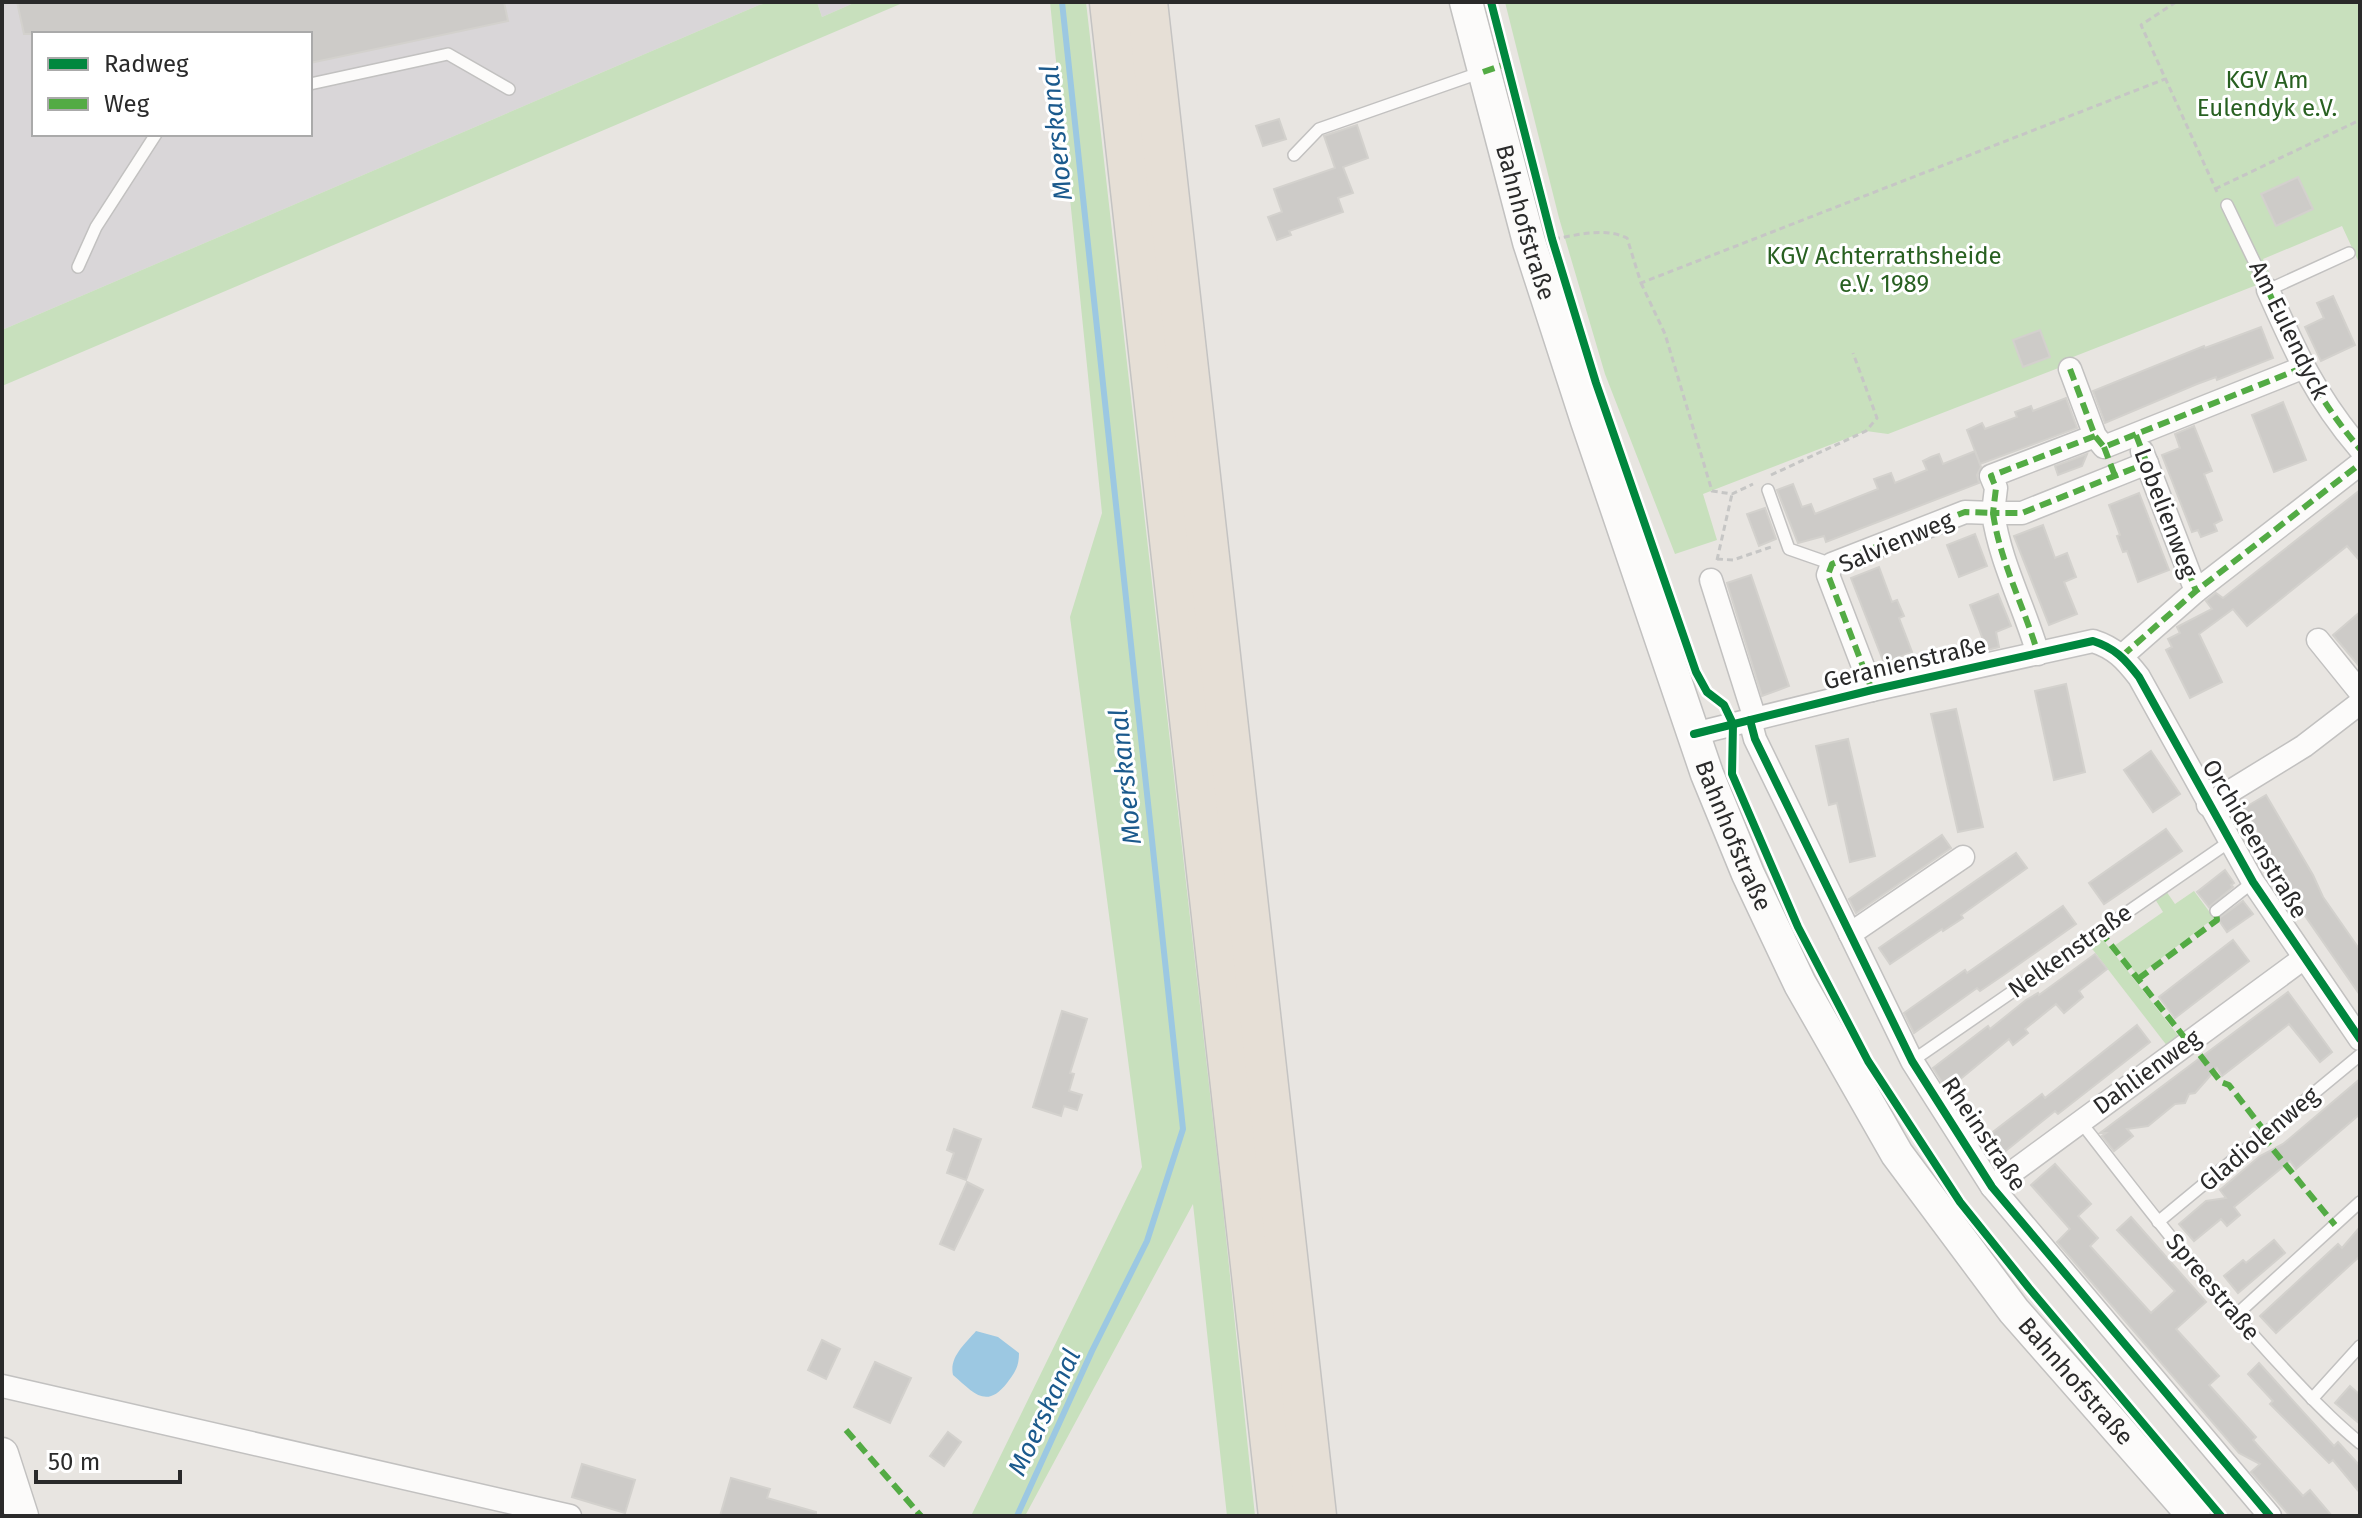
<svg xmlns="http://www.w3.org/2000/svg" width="2362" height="1518" font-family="'Fira Sans',sans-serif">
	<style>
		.industrial { fill: #d9d6d8; fill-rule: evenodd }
		.green { fill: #c8e0bd }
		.water { fill: #9cc8e2 }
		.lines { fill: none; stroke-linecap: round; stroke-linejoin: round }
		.stream { stroke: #9cc8e2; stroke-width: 6 }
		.building { fill: #cdcbc8; stroke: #d3d1cd; stroke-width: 2 }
		.lane-casing { stroke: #c2c1c0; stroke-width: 14 }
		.street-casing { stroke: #c2c1c0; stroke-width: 25 }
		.secondary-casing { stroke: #c2c1c0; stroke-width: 35 }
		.highway-casing { stroke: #c4c3c2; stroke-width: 43 }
		.path { stroke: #c6c6c5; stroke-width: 3; stroke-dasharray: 6 4; stroke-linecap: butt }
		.lane { stroke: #fcfbfa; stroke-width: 11 }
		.street { stroke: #fcfbfa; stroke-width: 22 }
		.secondary { stroke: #fcfbfa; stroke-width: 32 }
		.highway { stroke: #e6dfd6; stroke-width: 40 }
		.quiet { stroke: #53ab44; stroke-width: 6; stroke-dasharray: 12 6; stroke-linecap: butt }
		.cycleway-casing { stroke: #fff; stroke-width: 13 }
		.cycleway { stroke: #00873e; stroke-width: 8 }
		.labels { text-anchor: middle; stroke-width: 6; stroke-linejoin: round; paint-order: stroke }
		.park-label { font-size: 24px; fill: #286021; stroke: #fff }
		.street-label { font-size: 24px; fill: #2a2a2a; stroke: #fff }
		.water-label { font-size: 26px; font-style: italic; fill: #1b5a8d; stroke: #fff }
	</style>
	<rect width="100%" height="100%" fill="#e8e5e1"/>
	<g class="industrial">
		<path d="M2,2H772L759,5L2,330ZM34,34H310V134H34Z"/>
		<path d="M817,2H856L822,17Z"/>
	</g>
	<g class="green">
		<path d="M772,2H817L822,17L856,2H905L2,386V330L759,5Z"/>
		<path d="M1050,2H1086L1222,1199L1255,1516H1227L1193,1204L1025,1516H971L1142,1167L1070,617L1102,513Z"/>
		<path d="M1505,2H2360V265L2342,226L2263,259L2272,279L2073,357L2074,362L1888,434L1866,431L1703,494L1717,540L1675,554L1605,374L1559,218Z"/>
		<path d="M2166,891L2175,904L2194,891L2214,918L2138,976L2114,946L2163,912L2155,899Z"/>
		<path d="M2101,937L2180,1038L2168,1047L2090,946Z"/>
	</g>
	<path class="water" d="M976,1331L998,1337L1019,1353C1019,1367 1015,1372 1007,1383C986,1410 973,1392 953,1375C949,1357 965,1344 976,1331Z"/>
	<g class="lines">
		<path class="stream" d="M1017,1516L1092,1351L1147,1241L1183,1129L1062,2"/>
	</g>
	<g class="building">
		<path d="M17,2H504L508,21L310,63V34H24Z"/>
		<path d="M1279,119L1286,139L1263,146L1256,126Z"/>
		<path d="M1357,125L1368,158L1343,167L1353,193L1338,198L1343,212L1289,231L1291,235L1277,240L1268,217L1282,212L1274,189L1335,168L1324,136Z"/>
		<path d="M2298,177L2313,209L2276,226L2261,194Z"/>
		<path d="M2333,296L2355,345L2321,361L2305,327L2324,318L2317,303Z"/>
		<path d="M2261,327L2273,358L2217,380L2216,377L2197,384L2105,423L2093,391L2204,346L2205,348Z"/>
		<path d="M2040,330L2050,357L2023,367L2013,340Z"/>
		<path d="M2066,398L2077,428L1980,464L1967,430L1982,423L1985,429L2017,417L2015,412L2031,406L2033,411Z"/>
		<path d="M2283,402L2306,460L2274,472L2252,415Z"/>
		<path d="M2194,426L2212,471L2204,474L2222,520L2214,524L2217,531L2201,537L2198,530L2192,532L2162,455L2180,448L2175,434Z"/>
		<path d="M1975,451L1981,467L1977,475L1979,483L1826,542L1824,536L1798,543L1777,490L1793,484L1802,507L1811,504L1815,514L1878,489L1874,479L1891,473L1895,483L1927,470L1923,461L1931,457L1939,454L1943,464Z"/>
		<path d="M2087,454L2082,466L2058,475L2055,466Z"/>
		<path d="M2360,490V561L2347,546L2247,626L2233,609L2199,634L2222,682L2190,698L2166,650L2172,647L2168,639L2180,633L2177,627L2212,609L2206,601L2216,593L2223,598Z"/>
		<path d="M2139,493L2169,570L2138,582L2127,551L2123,552L2117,536L2120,535L2109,505Z"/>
		<path d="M1765,508L1776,539L1759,546L1747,514Z"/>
		<path d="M2043,525L2055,558L2067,553L2076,577L2064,582L2077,614L2049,625L2014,536Z"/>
		<path d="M1975,534L1987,566L1959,577L1947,545Z"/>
		<path d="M1879,567L1892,602L1897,600L1904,616L1899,618L1912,652L1884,663L1851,578Z"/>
		<path d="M1751,575L1789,686L1762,696L1727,583Z"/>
		<path d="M1998,594L2011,626L1996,632L1999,647L1987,650L1970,605Z"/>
		<path d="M2360,612V667L2333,635Z"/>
		<path d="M2066,684L2085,772L2054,780L2035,691Z"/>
		<path d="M1956,709L1983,827L1958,832L1931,714Z"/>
		<path d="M1848,739L1875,856L1850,862L1837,803L1829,805L1816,746Z"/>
		<path d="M2151,751L2180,794L2153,812L2124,770Z"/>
		<path d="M2266,795L2313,875L2323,897L2360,950V995L2301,910L2302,909L2244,808Z"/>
		<path d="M2166,829L2182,851L2104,904L2089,883Z"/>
		<path d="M1942,835L1951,848L1856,913L1849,899Z"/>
		<path d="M2016,853L2027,868L1961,915L1963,918L1943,931L1942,929L1890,964L1879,948Z"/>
		<path d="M2225,870L2234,883L2231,885L2233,887L2209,907L2197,892Z"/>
		<path d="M2243,901L2253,914L2227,932L2218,919Z"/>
		<path d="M2063,906L2076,924L2005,974L1980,991L1977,988L1914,1033L1904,1013L1965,970L1967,973Z"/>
		<path d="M2233,940L2249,961L2175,1018L2159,997Z"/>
		<path d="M2095,954L2107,969L2079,991L2083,997L2064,1013L2056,1004L2025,1029L2028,1033L2013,1045L2009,1039L1947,1090L1933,1068L1988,1026L1990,1029L2026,1000L2038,993L2039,995Z"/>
		<path d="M2288,992L2332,1052L2320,1062L2289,1024L2222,1076L2217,1068L2195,1093L2189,1094L2185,1103L2175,1104L2148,1126L2127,1129L2133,1136L2114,1151L2102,1136L2106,1133H2100Z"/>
		<path d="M1062,1011L1087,1019L1070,1073L1074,1074L1069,1091L1082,1095L1077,1110L1064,1106L1061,1116L1033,1107Z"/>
		<path d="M2137,1025L2150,1042L2058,1114L2055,1111L2003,1153L1989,1135L2042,1094L2045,1098Z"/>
		<path d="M2360,1079V1114L2296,1169L2290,1161L2234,1207L2240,1215L2227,1226L2221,1219L2194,1241L2179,1224L2206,1201L2226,1198L2220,1190L2260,1156L2283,1144Z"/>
		<path d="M954,1129L981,1139L966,1180L947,1173L954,1153L947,1150Z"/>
		<path d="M2055,1164L2091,1204L2078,1216L2098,1238L2090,1246L2151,1313L2175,1291L2117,1230L2131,1217L2206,1302L2176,1329L2219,1376L2209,1385L2256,1437L2253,1440L2303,1496L2310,1490L2332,1516H2290L2251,1472L2260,1464L2239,1453L2057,1242L2070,1229L2031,1185Z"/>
		<path d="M967,1182L983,1190L954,1250L940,1244Z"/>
		<path d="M2360,1227V1256L2276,1333L2260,1316L2338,1244L2342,1248Z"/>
		<path d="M2274,1240L2285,1253L2238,1293L2224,1276L2243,1260L2246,1263Z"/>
		<path d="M822,1340L840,1349L826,1379L808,1370Z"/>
		<path d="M875,1362L911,1378L890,1423L854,1407Z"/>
		<path d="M2259,1363L2334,1446L2338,1442L2360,1466V1493L2333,1460L2329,1463L2270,1404L2273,1401L2248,1374Z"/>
		<path d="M2350,1386L2360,1395V1424L2335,1403Z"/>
		<path d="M948,1432L961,1442L944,1466L930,1456Z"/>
		<path d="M582,1464L635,1480L625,1513L572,1497Z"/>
		<path d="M731,1478L770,1489L767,1498L816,1512V1516H720Z"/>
	</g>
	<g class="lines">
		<defs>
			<g id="lane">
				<path d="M310,84L448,54L509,89"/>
				<path d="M1294,155L1319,129L1482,72"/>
				<path d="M2227,205L2268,290L2349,253"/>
				<path d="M78,267L96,227L156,134"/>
				<path d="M1768,490L1789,549L1832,564"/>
				<path d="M2216,911L2253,882"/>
				<path d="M1912,1061L2229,842"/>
				<path d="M2080,1121C2142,1201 2204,1282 2273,1357C2301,1387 2328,1417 2360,1443"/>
				<path d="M2158,1222L2360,1055"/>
				<path d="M2235,1316L2360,1202"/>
				<path d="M2312,1399L2360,1346"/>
			</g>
			<g id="street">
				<path d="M2268,290C2296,353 2315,396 2360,449"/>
				<path d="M2070,369L2095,436L2104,447L2302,368"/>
				<path d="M2095,436L1991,476L1996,488L1993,513H2022L2147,463"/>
				<path d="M2142,451L2196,591"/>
				<path d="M1711,580L1755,719"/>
				<path d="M2318,640L2360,692"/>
				<path d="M2122,656L2196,591L2360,464"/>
				<path d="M1872,690L1828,575L1832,564L1965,512L1993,513C2000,562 2024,606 2038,654"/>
				<path d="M1750,720L1755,739L1912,1061L1992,1187L2270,1516"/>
				<path d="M1694,734L1872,690L2093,641C2115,648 2125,659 2139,677L2253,882L2360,1039"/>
				<path d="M2208,805L2304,746L2360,703"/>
				<path d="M1850,934L1963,857"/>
				<path d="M1992,1187L2304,958"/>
				<path d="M2,1386L570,1516"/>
			</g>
			<g id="secondary">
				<path id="s1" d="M1466,2L1529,242L1587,421L1707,774L1748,874L1800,984L1897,1154L2014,1311L2194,1516"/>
				<path d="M2,1454L22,1516"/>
			</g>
			<g id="highway">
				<path d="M1110,2L1279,1516"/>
				<path d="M1147,2L1316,1516"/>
			</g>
		</defs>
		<use href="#lane" class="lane-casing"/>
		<use href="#street" class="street-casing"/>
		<use href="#secondary" class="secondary-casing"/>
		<use href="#highway" class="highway-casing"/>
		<g class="path">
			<path d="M2176,2L2141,25L2217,192"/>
			<path d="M2215,189L2360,120"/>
			<path d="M1554,239C1578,235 1604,227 1627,238L1641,283L2165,79"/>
			<path d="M1641,283L1665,334L1712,491L1732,494L1753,484"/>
			<path d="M1771,475L1866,431L1877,418L1853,353"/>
			<path d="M1717,559L1733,560L1771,547"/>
			<path d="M1717,560L1732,494"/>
		</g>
		<use href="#lane" class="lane"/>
		<use href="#street" class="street"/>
		<use href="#secondary" class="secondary"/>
		<use href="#highway" class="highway"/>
		<g class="quiet">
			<path d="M1483,72L1506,64"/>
			<path d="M2268,290C2296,353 2315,396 2360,449"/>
			<path d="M2070,369L2095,436L2104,447L2302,368"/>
			<path d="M2136,435L2196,591"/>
			<path d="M2095,436L1991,476L1996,488L1993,513H2022L2147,463"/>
			<path d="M2104,447L2115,476"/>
			<path d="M2122,656L2196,591L2360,464"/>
			<path d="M1872,690L1828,575L1832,564L1965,512L1993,513C2000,562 2024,606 2038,654"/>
			<path d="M2100,931L2188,1042"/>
			<path d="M2138,979L2217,920L2216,911"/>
			<path d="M2189,1041L2221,1082L2229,1085L2266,1133"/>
			<path d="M2262,1136L2335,1225"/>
			<path d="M846,1430L921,1516"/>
		</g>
		<defs>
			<g id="cycleway">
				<path d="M1491,2L1552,239L1596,383L1696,672L1707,692L1724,705L1733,724L1732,774L1798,927L1868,1061L1960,1202L2029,1288L2221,1516"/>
				<path d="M1750,720L1755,739L1912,1061L1992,1187L2270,1516"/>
				<path d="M1694,734L1872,690L2093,641C2115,648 2125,659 2139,677L2253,882L2360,1039"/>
			</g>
		</defs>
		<use href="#cycleway" class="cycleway-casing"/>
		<use href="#cycleway" class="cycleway"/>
	</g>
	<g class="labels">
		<g class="park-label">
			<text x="2267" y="88">KGV Am<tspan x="2267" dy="28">Eulendyk e.V.</tspan></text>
			<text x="1884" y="264">KGV Achterrathsheide<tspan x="1884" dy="28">e.V. 1989</tspan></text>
		</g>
		<g class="street-label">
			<text dy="8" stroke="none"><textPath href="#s1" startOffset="228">Bahnhofstraße</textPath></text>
			<text transform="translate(2289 330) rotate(64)" y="8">Am Eulendyck</text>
			<text transform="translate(2166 513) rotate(69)" y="8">Lobelienweg</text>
			<text transform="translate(1896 542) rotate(-23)" y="8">Salvienweg</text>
			<text transform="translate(1905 663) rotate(-13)" y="8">Geranienstraße</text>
			<text dy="8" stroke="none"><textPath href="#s1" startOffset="876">Bahnhofstraße</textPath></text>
			<text transform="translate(2255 839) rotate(59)" y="8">Orchideenstraße</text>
			<text transform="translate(2070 951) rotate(-35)" y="8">Nelkenstraße</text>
			<text transform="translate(2147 1072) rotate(-36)" y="8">Dahlienweg</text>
			<text transform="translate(1984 1134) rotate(56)" y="8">Rheinstraße</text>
			<text transform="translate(2259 1139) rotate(-40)" y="8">Gladiolenweg</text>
			<text transform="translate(2213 1287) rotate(50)" y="8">Spreestraße</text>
			<text dy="8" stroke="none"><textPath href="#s1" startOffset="1524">Bahnhofstraße</textPath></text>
		</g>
		<g class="water-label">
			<text transform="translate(1056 133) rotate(-96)" y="9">Moerskanal</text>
			<text transform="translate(1125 777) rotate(-96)" y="9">Moerskanal</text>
			<text transform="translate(1044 1412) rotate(-65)" y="9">Moerskanal</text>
		</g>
	</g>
	<rect width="2362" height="1518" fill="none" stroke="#2a2a2a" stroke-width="8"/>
	<rect x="32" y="32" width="280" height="104" fill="#ffffff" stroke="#aaaaaa" stroke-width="2"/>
	<rect x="48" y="58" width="40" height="12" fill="#00873e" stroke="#aaaaaa" stroke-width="2"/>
	<text x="104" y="72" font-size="24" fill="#2a2a2a">Radweg</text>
	<rect x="48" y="98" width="40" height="12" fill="#53ab44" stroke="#aaaaaa" stroke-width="2"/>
	<text x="104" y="112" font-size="24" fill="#2a2a2a">Weg</text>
	<path d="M36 1470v12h144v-12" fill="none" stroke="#2a2a2a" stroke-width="4"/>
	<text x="48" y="1470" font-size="24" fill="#2a2a2a" stroke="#ffffff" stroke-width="6" paint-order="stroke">50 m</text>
</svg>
